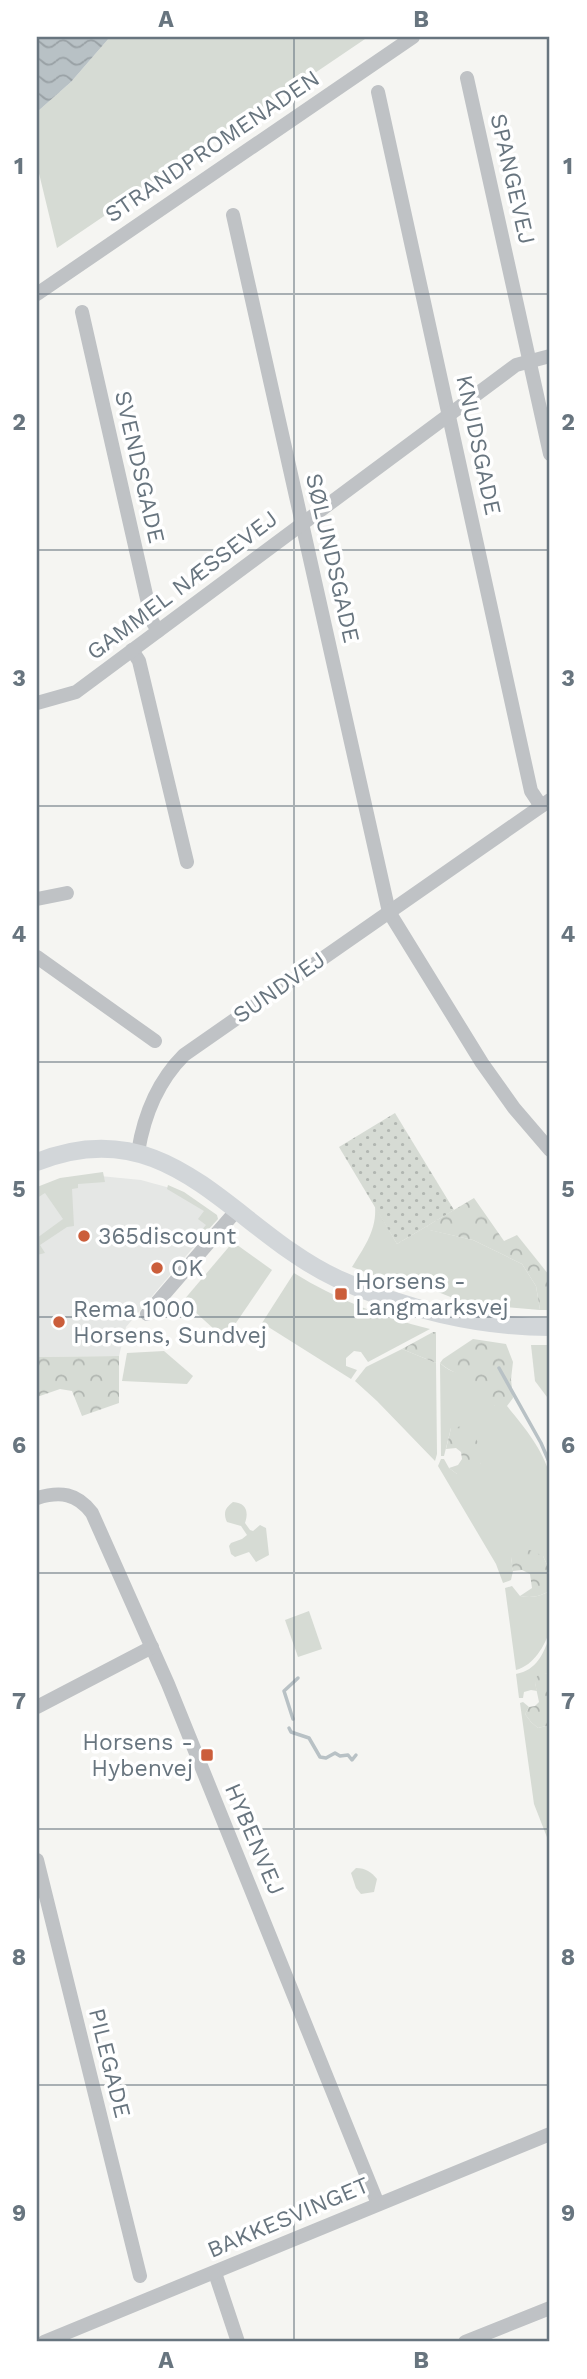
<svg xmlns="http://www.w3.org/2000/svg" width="587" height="2379" font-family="'Work Sans',sans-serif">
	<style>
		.built { fill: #e5e7e5 }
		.green { fill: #d6dbd4 }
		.forest { fill: url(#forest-crowns) }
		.garden { fill: url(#garden-dots) }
		.water { fill: url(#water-waves) }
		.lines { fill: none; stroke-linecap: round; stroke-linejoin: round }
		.stream { stroke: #b8c1c5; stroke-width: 3.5 }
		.minor { stroke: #bfc2c5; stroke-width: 14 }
		.major { stroke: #d2d6d9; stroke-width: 18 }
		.grid { fill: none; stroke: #68757f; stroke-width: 2; stroke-opacity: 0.55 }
		.poi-dot { fill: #cb5e3b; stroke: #fff; stroke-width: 2.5 }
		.labels { text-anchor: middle; stroke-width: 7; stroke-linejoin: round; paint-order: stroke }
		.street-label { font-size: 23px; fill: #68757f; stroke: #fff }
		.poi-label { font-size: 23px; fill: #68757f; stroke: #fff; text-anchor: start }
		.neatline { fill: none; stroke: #68757f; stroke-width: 2.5 }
		.grid-label { font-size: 23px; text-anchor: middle; font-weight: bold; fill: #68757f }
	</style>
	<defs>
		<pattern id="forest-crowns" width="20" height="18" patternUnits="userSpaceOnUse" patternTransform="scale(1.75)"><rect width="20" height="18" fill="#d6dbd4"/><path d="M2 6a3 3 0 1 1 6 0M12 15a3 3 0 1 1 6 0" fill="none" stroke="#b1b6b1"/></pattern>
		<pattern id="garden-dots" width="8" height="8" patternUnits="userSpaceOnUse" patternTransform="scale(1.75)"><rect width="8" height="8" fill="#d6dbd4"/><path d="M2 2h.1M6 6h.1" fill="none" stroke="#b1b6b1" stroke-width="1.8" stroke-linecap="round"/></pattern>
		<pattern id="water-waves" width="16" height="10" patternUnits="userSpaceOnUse" patternTransform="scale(1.75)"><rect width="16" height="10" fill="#b8c1c5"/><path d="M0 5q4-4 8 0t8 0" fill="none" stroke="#99a1a5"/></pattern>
	</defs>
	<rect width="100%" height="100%" fill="#f5f5f2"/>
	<path class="built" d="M100,1176L141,1180L170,1188L211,1214L213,1224L126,1327L119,1356L37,1357V1190Z"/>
	<g class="green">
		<path d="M110,37H368L57,248L37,165V112L71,82Z"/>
		<path d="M103,1172L105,1182L78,1184V1188L72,1189L74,1226L67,1227L40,1245L45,1253L37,1255V1238L63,1219L45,1193L37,1198V1187L60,1178Z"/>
		<path d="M168,1185L184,1192L217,1215L218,1219L193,1246L188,1247L178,1235L190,1244L206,1225L198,1219L204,1211L167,1189Z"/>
		<path d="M375,1206L397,1244L427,1226L430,1230L473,1240L522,1264L536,1286L540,1310L468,1304L433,1290V1287L425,1284L424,1287L411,1283L395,1284L352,1267C364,1247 377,1230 375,1206Z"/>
		<path d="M233,1242L272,1270L225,1339L183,1301Z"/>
		<path d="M294,1273C336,1299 381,1317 430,1329L368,1362L361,1352L354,1351L346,1358V1366L357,1370L351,1379L262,1323Z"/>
		<path d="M531,1345H550V1401L535,1381Z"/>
		<path d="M402,1349L436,1363L437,1454L435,1461L377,1401L355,1381L366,1367Z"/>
		<path d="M164,1351L193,1376L187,1384L122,1381L127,1353Z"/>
		<path d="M440,1363C451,1373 455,1371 466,1376C478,1382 486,1396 495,1406H507C524,1427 543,1449 550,1476V1571L543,1556L511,1557L513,1571L511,1580L503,1583L496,1564L438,1466L441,1459H444L449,1468L457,1474L481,1463L451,1428L444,1456H441Z"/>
		<path d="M233,1502C246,1503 249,1511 245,1523L250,1530L253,1531L260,1525L266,1528L269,1555L256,1562L249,1552L235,1557L231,1554L229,1546L231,1543L242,1539L247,1535L241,1526L227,1522C223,1513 225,1508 233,1502Z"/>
		<path d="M512,1586L520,1596C531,1598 541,1597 550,1590C550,1601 553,1618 550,1629C545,1646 534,1665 516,1670L505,1588Z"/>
		<path d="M309,1611L322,1649L298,1657L285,1620Z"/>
		<path d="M550,1636V1674L546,1673L535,1683L537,1691L531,1690L524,1692L523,1698H519L516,1674C537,1670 543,1654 550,1636Z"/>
		<path d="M523,1702L529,1707L525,1714L531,1722L538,1728L550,1725V1845L534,1804L520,1703Z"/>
		<path d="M356,1868C366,1868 371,1872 377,1879L374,1892L361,1894L356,1888L351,1873Z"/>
	</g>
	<g class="forest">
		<path d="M474,1198L504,1241L517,1235L549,1275L550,1310H540L536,1286L522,1264L473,1240L429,1230L427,1226Z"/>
		<path d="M433,1332H436V1363L402,1349Z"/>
		<path d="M473,1339L506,1344L513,1362L511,1379L513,1398L507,1406H495L478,1397L474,1382C462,1374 451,1373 440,1363L443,1359Z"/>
		<path d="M119,1356V1403L82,1416L72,1391L60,1389L37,1397V1357Z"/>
		<path d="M463,1426C478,1436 481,1446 481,1463L469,1474H457L449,1468L458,1465L462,1459L461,1452L456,1448L446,1449L451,1428Z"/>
		<path d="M521,1550H530L543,1556L550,1571V1590C541,1597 531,1598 520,1596L532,1588L530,1574L522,1570L513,1571L511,1557Z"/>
		<path d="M546,1673L550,1674V1725L538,1728L531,1722L525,1714L529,1707L535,1706L539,1702L535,1683L537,1676Z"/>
	</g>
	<path class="garden" d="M395,1113L454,1210L397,1244L339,1147Z"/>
	<path class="water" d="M37,37H110L71,82L37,112Z"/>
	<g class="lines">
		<g class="stream">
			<path d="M499,1368L541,1443L550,1464"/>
			<path d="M293,1719L284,1691L298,1678"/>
			<path d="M289,1728L291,1732L309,1738L320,1757L326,1758L335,1753L340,1756L348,1755L352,1760L356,1755"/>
		</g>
		<g class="minor">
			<path d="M467,78L550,454"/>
			<path d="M378,92L531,791L541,806"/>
			<path d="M233,215L389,912L482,1063L514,1108L550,1150"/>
			<path d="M37,294L413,37"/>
			<path d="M82,312L152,621L158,631"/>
			<path d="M132,650L139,661L187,862"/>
			<path d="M37,703L76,692L516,365L550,356"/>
			<path d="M37,899L67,893"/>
			<path d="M37,957L155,1041"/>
			<path d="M138,1152C144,1115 157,1082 184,1055L550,800"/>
			<path d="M147,1314L236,1211"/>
			<path d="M37,1498C60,1491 77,1493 92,1513L168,1684L378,2204"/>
			<path d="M37,1707L152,1647"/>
			<path d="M37,1860L140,2276"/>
			<path d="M215,2273L238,2342"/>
			<path d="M44,2342L550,2134"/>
			<path d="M465,2342L550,2308"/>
		</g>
		<path class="major" d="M37,1162C171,1108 232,1230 338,1279C404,1309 478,1327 550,1327"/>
	</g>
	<path class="grid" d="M294,37V2342M37,294H550M37,550H550M37,806H550M37,1062H550M37,1317H550M37,1573H550M37,1829H550M37,2085H550"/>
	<g class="poi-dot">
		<circle cx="84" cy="1236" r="7"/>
		<circle cx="157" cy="1268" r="7"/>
		<rect x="334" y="1287" width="14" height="14" rx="3.5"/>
		<circle cx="59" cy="1322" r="7"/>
		<rect x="200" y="1748" width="14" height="14" rx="3.5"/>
	</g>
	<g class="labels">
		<g class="street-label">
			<text transform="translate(212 146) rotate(-34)" y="8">STRANDPROMENADEN</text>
			<text transform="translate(513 179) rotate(77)" y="8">SPANGEVEJ</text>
			<text transform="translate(479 445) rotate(78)" y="8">KNUDSGADE</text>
			<text transform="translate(140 467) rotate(77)" y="8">SVENDSGADE</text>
			<text transform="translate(333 558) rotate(77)" y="8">SØLUNDSGADE</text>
			<text transform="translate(182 585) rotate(-37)" y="8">GAMMEL NÆSSEVEJ</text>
			<text transform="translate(279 987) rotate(-35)" y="8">SUNDVEJ</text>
			<text transform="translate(255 1839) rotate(67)" y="8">HYBENVEJ</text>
			<text transform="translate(110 2063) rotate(76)" y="8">PILEGADE</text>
			<text transform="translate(288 2217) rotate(-23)" y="8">BAKKESVINGET</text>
		</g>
		<g class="poi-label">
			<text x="98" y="1244">365discount</text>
			<text x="171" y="1276">OK</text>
			<text x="355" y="1289">Horsens -<tspan x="355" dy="26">Langmarksvej</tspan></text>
			<text x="73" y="1317">Rema 1000<tspan x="73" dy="26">Horsens, Sundvej</tspan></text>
			<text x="193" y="1750" text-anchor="end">Horsens -<tspan x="193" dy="26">Hybenvej</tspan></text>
		</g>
	</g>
	<rect width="587" height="2379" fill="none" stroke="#ffffff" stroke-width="77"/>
	<rect x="38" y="38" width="510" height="2302" class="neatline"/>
	<g class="grid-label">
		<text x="166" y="27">A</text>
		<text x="421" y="27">B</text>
		<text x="19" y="174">1</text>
		<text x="568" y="174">1</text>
		<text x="19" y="430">2</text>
		<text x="568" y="430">2</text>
		<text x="19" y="686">3</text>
		<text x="568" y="686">3</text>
		<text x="19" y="942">4</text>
		<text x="568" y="942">4</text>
		<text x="19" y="1197">5</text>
		<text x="568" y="1197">5</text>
		<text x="19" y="1453">6</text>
		<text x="568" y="1453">6</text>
		<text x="19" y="1709">7</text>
		<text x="568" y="1709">7</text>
		<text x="19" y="1965">8</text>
		<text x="568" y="1965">8</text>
		<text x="19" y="2221">9</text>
		<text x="568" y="2221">9</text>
		<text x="166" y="2368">A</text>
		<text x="421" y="2368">B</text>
	</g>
</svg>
